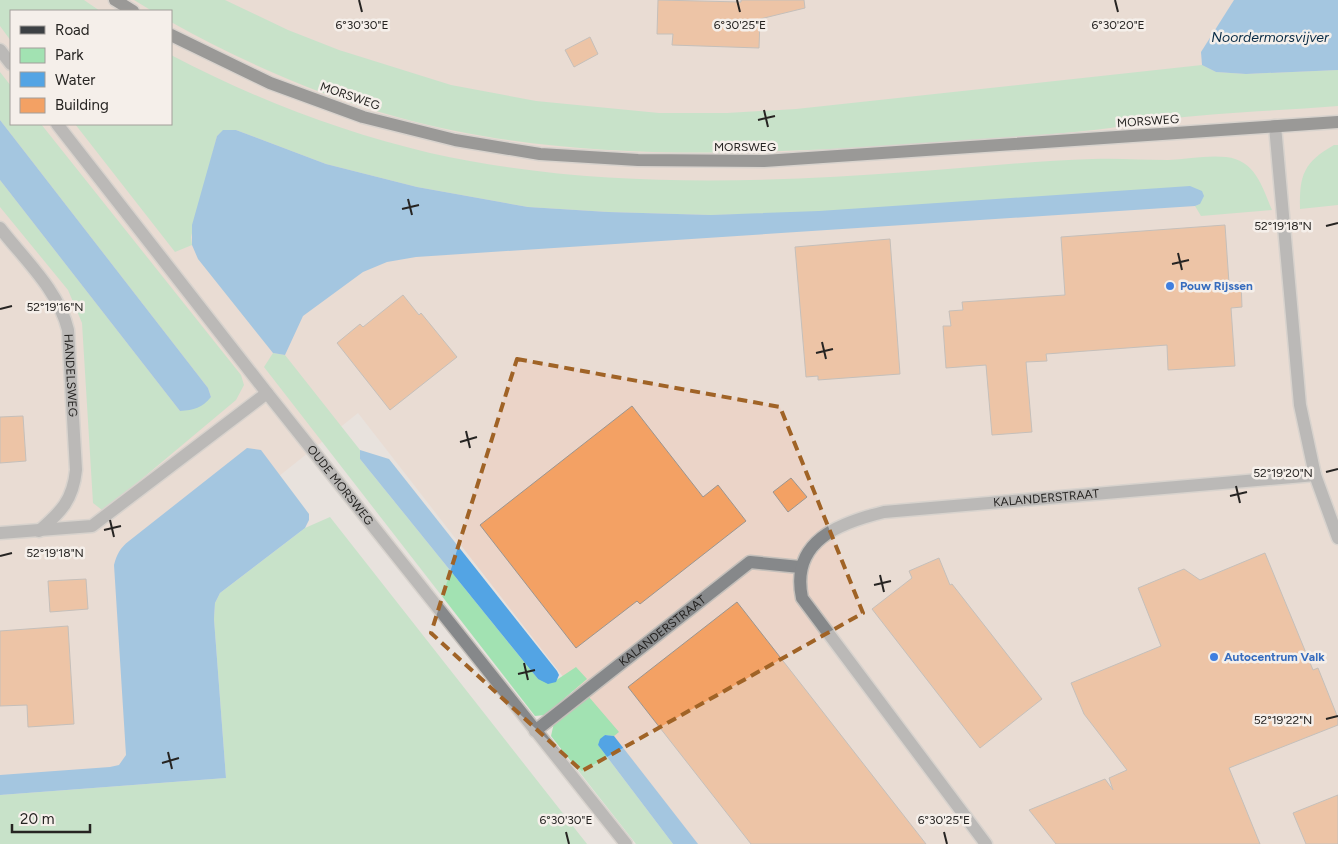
<svg xmlns="http://www.w3.org/2000/svg" width="1338" height="844" font-family="Figtree,sans-serif">
	<style>
		.industrial { fill: #ebd4c8; fill-rule: evenodd }
		.green { fill: #a2e2b2 }
		.water { fill: #53a4e4 }
		.building { fill: #f3a164; stroke: #9b9590 }
		.lines { fill: none; stroke-linecap: round; stroke-linejoin: round }
		.minor-casing { stroke: #c5c0bb; stroke-width: 15 }
		.major-casing { stroke: #c5c0bb; stroke-width: 15 }
		.minor { stroke: #86888a; stroke-width: 12 }
		.major { stroke: #3c4044; stroke-width: 12 }
		.marked { fill: none; stroke: #a06326; stroke-width: 4; stroke-dasharray: 10 6; stroke-linejoin: round }
		.ticks { fill: none; stroke: #262422; stroke-width: 2 }
		.shop-dot { fill: #3f7fe0; stroke: #f5efea; stroke-width: 2 }
		.labels { text-anchor: middle; stroke-width: 5; stroke-linejoin: round; paint-order: stroke }
		.street-label { font-size: 12px; fill: #262422; stroke: #f5efea }
		.shop-label { font-size: 12px; font-weight: bold; fill: #366cbe; stroke: #f5efea; text-anchor: start }
		.water-label { font-size: 14px; font-style: italic; fill: #082b45; stroke: #f5efea }
		.ticks-label { font-size: 12px; text-anchor: middle; fill: #262422; stroke: #f5efea; stroke-width: 5; stroke-linejoin: round; paint-order: stroke }
	</style>
	<rect width="100%" height="100%" fill="#e8e2dd"/>
	<path class="industrial" d="M0,0H1338V844H693L358,413L160,571L176,769L0,781ZM11,11H171V124H11Z"/>
	<g class="green">
		<path d="M0,0H84L100,11H11V41L0,26Z"/>
		<path d="M134,0H225L288,30L339,50L451,85L536,101L659,113H727L796,109L1202,65L1216,72L1246,74L1338,70V106C1279,111 1218,112 1159,120C1137,123 1116,128 1094,130C1019,138 942,142 867,147C711,156 549,159 397,117C318,95 243,62 171,22V11H152Z"/>
		<path d="M171,55C253,98 340,132 430,153C586,188 750,184 908,172C970,168 1031,161 1093,159C1118,158 1143,160 1168,160C1187,159 1207,155 1226,157C1255,160 1262,186 1272,210L1201,216L1195,206L1200,204L711,215L608,212L528,207L417,187L326,164L236,130H224L217,136L191,237L192,245L175,252L75,124H171Z"/>
		<path d="M0,72L11,86V124H41L241,375L244,385L236,400L107,508L102,510L93,503L82,323L68,290L0,207V180L180,411L211,397L208,388L0,120Z"/>
		<path d="M1334,145H1338V205L1300,209C1299,175 1304,162 1334,145Z"/>
		<path d="M273,353L285,355L360,450V459L538,679L555,681L576,667L587,679L545,715L535,716L264,367Z"/>
		<path d="M330,517L587,844H0V795L226,778L214,619L215,603L220,593L305,528Z"/>
		<path d="M589,697L619,732L614,736L605,735L598,745L673,844H636L551,736L554,723Z"/>
	</g>
	<g class="water">
		<path d="M1234,0H1338V70L1246,74L1216,72L1202,65L1201,52Z"/>
		<path d="M0,120L208,388L211,397C202,408 194,410 180,411L0,180Z"/>
		<path d="M223,130H236L326,164L417,187L528,207L608,212L711,215L819,211L1190,186L1202,191L1204,196L1200,204L1195,206L416,257L387,262L363,272L303,316L285,355L273,353L198,259L192,245V225L217,136Z"/>
		<path d="M247,448L261,450L309,514V520L305,528L220,593L215,603L214,619L226,778L0,795V775L110,767L119,765L126,755L114,565C117,554 120,548 129,541Z"/>
		<path d="M360,450L389,459L557,671L559,675L556,682L548,684L538,679L360,459Z"/>
		<path d="M605,735L614,736L698,844H673L598,745L600,739Z"/>
	</g>
	<g class="building">
		<path d="M658,0L741,2V0H804L805,8L760,19L759,48L672,45L673,34H657Z"/>
		<path d="M590,37L598,54L574,67L565,50Z"/>
		<path d="M1225,225L1229,283L1241,282L1242,307L1231,308L1235,366L1168,370L1167,345L1046,354L1047,361L1026,362L1032,432L992,435L986,365L946,368L943,326H951L949,311L963,310L962,302L1065,295L1061,237Z"/>
		<path d="M890,239L900,374L818,380V376L806,377L795,247Z"/>
		<path d="M403,295L419,315L421,313L457,357L390,410L337,343L360,324L363,327Z"/>
		<path d="M632,406L703,497L718,485L746,521L640,604L637,601L576,648L480,525Z"/>
		<path d="M23,416L26,461L0,463V417Z"/>
		<path d="M791,478L807,497L788,512L773,492Z"/>
		<path d="M1265,553L1313,670L1318,668L1338,718V725L1229,768L1260,844H1056L1029,810L1105,779L1113,790L1109,778L1127,770L1084,714L1071,683L1161,646L1138,588L1184,569L1200,580Z"/>
		<path d="M939,558L950,585L952,584L1042,699L980,748L872,609L912,578L909,571Z"/>
		<path d="M86,579L88,609L50,612L48,581Z"/>
		<path d="M737,602L926,844H751L628,687Z"/>
		<path d="M68,626L74,724L28,727L27,705L0,706V631Z"/>
		<path d="M1338,795V844H1306L1293,813Z"/>
	</g>
	<g class="lines">
		<defs>
			<g id="minor">
				<path d="M0,50L11,64"/>
				<path id="s1" d="M57,124L267,393L626,844"/>
				<path d="M1275,126L1300,405L1315,475L1338,538"/>
				<path id="s2" d="M0,228C24,259 59,291 68,330L76,470C73,500 61,512 39,531"/>
				<path d="M0,533L92,526L267,393"/>
				<path id="s3" d="M535,731L750,562L800,567"/>
				<path id="s4" d="M986,844L802,598C790,541 839,523 884,512L1315,475"/>
			</g>
			<g id="major">
				<path d="M115,0L133,11"/>
				<path d="M171,35L270,83L363,117L455,140L540,154L638,160L764,161L1338,122"/>
			</g>
		</defs>
		<use href="#minor" class="minor-casing"/>
		<use href="#major" class="major-casing"/>
		<use href="#minor" class="minor"/>
		<use href="#major" class="major"/>
	</g>
	<path d="M0 0H1338V844H0ZM517,359L780,407L863,613L582,771L431,633Z" fill="#e8e2dd" fill-opacity=".55" fill-rule="evenodd"/>
	<path class="marked" d="M517,359L780,407L863,613L582,771L431,633Z"/>
	<path class="ticks" d="M359,0L362,12M737,0L740,12M1115,0L1118,12M764,110L768,127M758,120L775,116M408,199L412,215M402,209L419,205M1326,226L1338,223M1178,253L1182,270M1172,264L1189,260M0,309L12,306M822,342L826,359M816,353L833,349M466,431L470,448M460,442L477,437M1326,472L1338,469M1236,486L1240,503M1230,496L1247,492M110,520L114,537M104,530L121,526M0,556L12,553M880,575L884,592M874,585L891,581M524,663L528,680M518,674L535,670M1326,719L1338,716M168,752L172,769M162,763L179,758M566,832L569,844M944,832L947,844"/>
	<g class="shop-dot">
		<circle cx="1170" cy="286" r="5"/>
		<circle cx="1214" cy="657" r="5"/>
	</g>
	<g class="labels">
		<g class="street-label">
			<text transform="translate(350 96) rotate(19)" y="4">MORSWEG</text>
			<text transform="translate(1148 121) rotate(-4)" y="4">MORSWEG</text>
			<text x="745" y="151">MORSWEG</text>
			<text dy="4" stroke="none"><textPath href="#s2" startOffset="169">HANDELSWEG</textPath></text>
			<text dy="4" stroke="none"><textPath href="#s1" startOffset="459">OUDE MORSWEG</textPath></text>
			<text dy="4" stroke="none"><textPath href="#s4" startOffset="605">KALANDERSTRAAT</textPath></text>
			<text dy="4" stroke="none"><textPath href="#s3" startOffset="162">KALANDERSTRAAT</textPath></text>
		</g>
		<g class="shop-label">
			<text x="1180" y="290">Pouw Rijssen</text>
			<text x="1224" y="661">Autocentrum Valk</text>
		</g>
		<g class="water-label">
			<text x="1270" y="42">Noordermorsvijver</text>
		</g>
	</g>
	<g class="ticks-label">
		<text x="362" y="29">6°30'30"E</text>
		<text x="740" y="29">6°30'25"E</text>
		<text x="1118" y="29">6°30'20"E</text>
		<text x="1283" y="230">52°19'18"N</text>
		<text x="55" y="311">52°19'16"N</text>
		<text x="1283" y="477">52°19'20"N</text>
		<text x="55" y="557">52°19'18"N</text>
		<text x="1283" y="724">52°19'22"N</text>
		<text x="566" y="824">6°30'30"E</text>
		<text x="944" y="824">6°30'25"E</text>
	</g>
	<rect x="10" y="10" width="162" height="115" fill="#f5efea" stroke="#a29e9a"/>
	<rect x="20" y="26" width="25" height="8" fill="#3c4044" stroke="#a29e9a"/>
	<text x="55" y="35" font-size="15" fill="#262422">Road</text>
	<rect x="20" y="48" width="25" height="15" fill="#a2e2b2" stroke="#a29e9a"/>
	<text x="55" y="60" font-size="15" fill="#262422">Park</text>
	<rect x="20" y="72" width="25" height="15" fill="#53a4e4" stroke="#a29e9a"/>
	<text x="55" y="85" font-size="15" fill="#262422">Water</text>
	<rect x="20" y="98" width="25" height="15" fill="#f3a164" stroke="#a29e9a"/>
	<text x="55" y="110" font-size="15" fill="#262422">Building</text>
	<path d="M12 824v8h78v-8" fill="none" stroke="#262422" stroke-width="2.5"/>
	<text x="20" y="824" font-size="15" fill="#262422" stroke="#f5efea" stroke-width="4" paint-order="stroke">20 m</text>
</svg>
